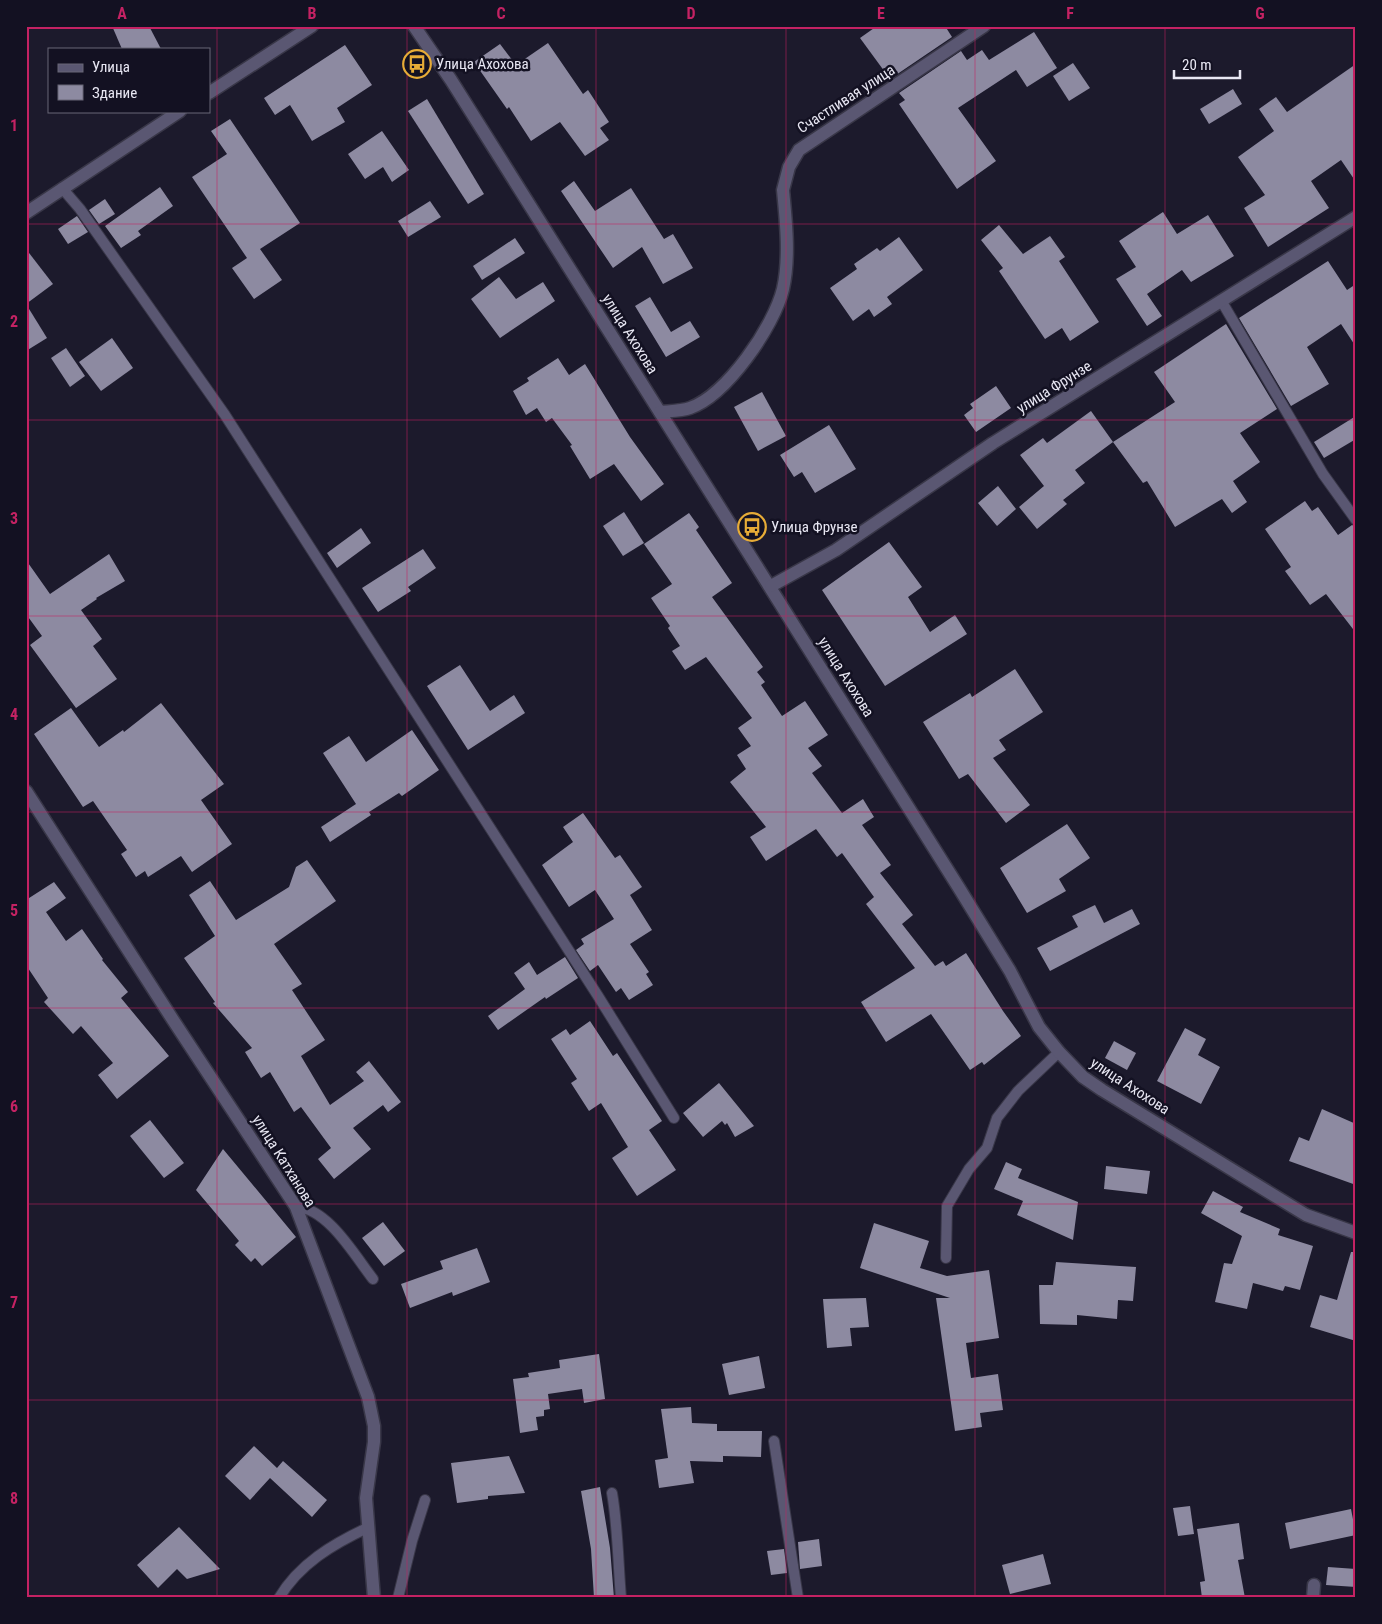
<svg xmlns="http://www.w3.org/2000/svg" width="1382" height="1624" font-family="'Roboto Condensed',sans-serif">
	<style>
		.building { fill: #8d8aa1 }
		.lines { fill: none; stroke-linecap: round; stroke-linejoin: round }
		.lane-casing { stroke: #393748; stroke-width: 12 }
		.street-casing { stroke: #393748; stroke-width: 15 }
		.lane { stroke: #5a5772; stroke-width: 10 }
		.street { stroke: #5a5772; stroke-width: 12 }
		.grid { fill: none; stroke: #c42263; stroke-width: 1; stroke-opacity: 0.55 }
		.labels { text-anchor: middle; stroke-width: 5; stroke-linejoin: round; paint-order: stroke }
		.poi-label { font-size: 15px; fill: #e8e7f3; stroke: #131122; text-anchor: start }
		.street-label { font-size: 15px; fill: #e8e7f3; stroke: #131122 }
		.neatline { fill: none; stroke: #c42263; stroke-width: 2 }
		.grid-label { font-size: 16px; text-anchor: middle; font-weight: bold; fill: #c42263 }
	</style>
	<rect width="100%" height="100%" fill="#1c1a2c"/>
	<g class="building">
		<path d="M112,26H149L161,49H122Z"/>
		<path d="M877,26H945L952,37L890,79L860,38Z"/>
		<path d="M1034,32L1057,68L1027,87L1016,70L958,108L996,161L957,189L899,104L905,100L899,93L961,51L967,60L982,50L989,60Z"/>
		<path d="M548,43L583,94L588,90L609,122L600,128L609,140L585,156L560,122L531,141L509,107L507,109L474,62L500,44L516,65Z"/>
		<path d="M345,45L372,85L337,108L345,122L312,141L290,105L275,115L264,98Z"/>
		<path d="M1073,63L1090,88L1069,101L1053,76Z"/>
		<path d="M1356,64V182L1341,160L1311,181L1329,208L1268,247L1244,208L1265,195L1238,157L1274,131L1259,109L1276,97L1287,112Z"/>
		<path d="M1233,89L1242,104L1209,124L1200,109Z"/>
		<path d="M427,99L484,194L468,204L408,111Z"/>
		<path d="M230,119L300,223L260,249L282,280L254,299L232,268L247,258L192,177L227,154L211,131Z"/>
		<path d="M382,131L409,170L392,182L383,167L365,179L348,154Z"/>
		<path d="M574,181L595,211L631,188L664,239L673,234L693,268L663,284L642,247L613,268L561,191Z"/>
		<path d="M160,187L173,206L138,231L141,235L121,248L105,226Z"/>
		<path d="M105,199L115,214L99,224L89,210Z"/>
		<path d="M430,201L441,217L408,237L398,221Z"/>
		<path d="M1163,212L1177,234L1208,215L1234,256L1191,282L1182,270L1147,294L1162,316L1147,326L1116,279L1136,267L1119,241Z"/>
		<path d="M77,216L88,232L68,244L58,229Z"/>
		<path d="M999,225L1023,254L1050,236L1065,257L1059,261L1099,322L1070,341L1062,328L1045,339L999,271L1003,268L981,240Z"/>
		<path d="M899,237L923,270L887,297L892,304L874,317L869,309L853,321L830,288L857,269L854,264L877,248L880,251Z"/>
		<path d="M515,238L525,253L482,280L473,266Z"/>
		<path d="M26,249L53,284L26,304Z"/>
		<path d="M1328,261L1347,290L1356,284V347L1341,324L1307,347L1329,384L1291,406L1239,318Z"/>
		<path d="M499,277L516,299L543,282L555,301L500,338L471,299Z"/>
		<path d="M650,297L671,332L690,321L700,337L666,357L635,306Z"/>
		<path d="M26,304L47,338L26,351Z"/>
		<path d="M1226,324L1277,409L1240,433L1260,462L1233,481L1247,502L1232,513L1222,499L1175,527L1147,481L1143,483L1113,442L1175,402L1154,372Z"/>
		<path d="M112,338L133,368L101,391L79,362Z"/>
		<path d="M66,348L85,376L70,387L51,358Z"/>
		<path d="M558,358L569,375L585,364L630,437L664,484L641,501L614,464L590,479L570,446L572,445L552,418L546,422L537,408L526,415L513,391L529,381L527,378Z"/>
		<path d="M996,386L1011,408L976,432L964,415L973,408L970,404Z"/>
		<path d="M762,392L786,436L758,451L734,407Z"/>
		<path d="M1091,411L1113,442L1075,470L1085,483L1063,500L1067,504L1037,529L1019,507L1044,486L1020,455L1043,438L1047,443Z"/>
		<path d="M1356,416V439L1324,458L1314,442Z"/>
		<path d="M829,425L856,469L815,493L802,472L794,477L780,455Z"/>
		<path d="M998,486L1016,509L997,526L978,503Z"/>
		<path d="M1305,501L1312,511L1318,507L1338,535L1352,525L1356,527V633L1326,594L1310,605L1285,571L1291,567L1265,529Z"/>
		<path d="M624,512L644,543L623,556L603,526Z"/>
		<path d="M689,513L699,527L696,530L732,583L712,597L763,667L757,672L765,682L761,685L782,716L805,701L828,735L808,748L822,766L812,773L842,813L863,799L874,817L862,825L891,865L880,873L913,915L902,924L935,966L943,961L946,966L966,953L1003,1011L1021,1036L984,1065L982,1062L970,1070L931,1014L886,1042L861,1002L915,968L866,904L874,897L842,853L837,857L816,829L766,861L750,837L766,827L730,782L746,769L737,755L751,746L738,728L752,718L706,657L685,670L672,651L680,646L668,628L670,626L651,598L672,584L644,544Z"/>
		<path d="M361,528L371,543L337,568L327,553Z"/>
		<path d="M889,542L922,587L908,597L930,632L955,615L967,634L885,686L822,590Z"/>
		<path d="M423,549L436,568L408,587L411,591L378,612L362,588Z"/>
		<path d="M109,554L125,581L96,598L97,599L81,610L102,639L93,646L117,679L76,708L30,645L42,636L26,614V560L50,594Z"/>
		<path d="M460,665L490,711L514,695L525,713L468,750L427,686Z"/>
		<path d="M1015,669L1043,712L999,740L1006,750L993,758L1030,805L1006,823L968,774L959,779L923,722L970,693L972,697Z"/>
		<path d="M161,703L224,784L201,800L232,844L192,872L181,856L148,877L145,871L136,877L121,854L127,850L93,801L83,807L34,734L71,708L99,747L123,730L124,732Z"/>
		<path d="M412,730L439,770L402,796L399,793L369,812L371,815L330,842L321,827L356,804L323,753L349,736L366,762Z"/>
		<path d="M583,813L615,858L620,855L642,887L630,895L652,930L630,944L649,972L646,974L653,985L629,1000L621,988L616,992L598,965L590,971L576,950L584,944L581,939L614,919L595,890L569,907L542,865L573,842L563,827Z"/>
		<path d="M1067,824L1090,858L1059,879L1066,891L1027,913L1000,868Z"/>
		<path d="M307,860L336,901L274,944L302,984L292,990L325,1040L301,1056L330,1105L364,1081L356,1072L369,1061L401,1102L388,1112L383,1105L353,1128L371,1149L334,1179L318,1159L331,1148L301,1107L294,1112L270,1072L261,1078L245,1052L252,1048L213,1003L215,1002L184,958L215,936L189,895L210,881L236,920L289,887L296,867Z"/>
		<path d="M54,882L66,898L46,912L66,941L82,929L103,959L102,960L128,992L121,998L169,1056L117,1099L98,1075L113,1063L81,1026L73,1034L44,1002L48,998L26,965V900Z"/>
		<path d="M1095,905L1104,923L1132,909L1140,924L1050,971L1037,948L1078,927L1072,916Z"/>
		<path d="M565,957L578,978L546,999L545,997L498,1030L488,1016L525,989L514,973L529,962L537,975Z"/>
		<path d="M590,1021L613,1056L617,1053L662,1121L649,1130L676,1170L637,1196L612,1158L628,1147L601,1103L589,1111L571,1083L577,1079L551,1039L566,1029L570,1035Z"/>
		<path d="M1185,1028L1206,1039L1198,1055L1220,1067L1201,1104L1157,1081Z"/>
		<path d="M1114,1041L1136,1053L1127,1070L1105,1058Z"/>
		<path d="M719,1083L754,1126L735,1137L727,1123L725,1125L722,1121L703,1137L683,1113Z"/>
		<path d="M1322,1109L1356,1124V1185L1289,1161L1299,1137L1309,1141Z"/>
		<path d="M150,1120L184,1163L164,1178L130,1136Z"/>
		<path d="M223,1149L296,1237L262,1266L255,1258L251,1262L235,1245L239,1241L196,1190Z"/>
		<path d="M1006,1162L1022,1169L1018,1178L1078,1202L1073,1240L1017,1215L1023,1201L994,1189Z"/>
		<path d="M1106,1166L1150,1171L1147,1194L1104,1189Z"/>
		<path d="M1213,1191L1243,1207L1240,1212L1280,1229L1278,1235L1313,1246L1300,1290L1285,1286L1283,1291L1253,1283L1247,1309L1215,1302L1224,1263L1232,1264L1242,1236L1201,1213Z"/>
		<path d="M383,1222L405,1251L384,1266L362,1238Z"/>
		<path d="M874,1223L929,1241L920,1268L947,1276L989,1270L999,1338L966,1343L971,1378L998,1374L1003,1410L980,1413L982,1427L955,1431L936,1298H950L860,1268Z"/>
		<path d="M477,1248L490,1282L453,1296L452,1292L410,1308L401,1284L443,1269L440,1261Z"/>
		<path d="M1351,1252H1356V1341L1310,1327L1320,1295L1337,1300Z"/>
		<path d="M1056,1262L1136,1267L1133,1301L1118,1300L1117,1319L1077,1315V1325L1040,1324L1039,1285H1053Z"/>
		<path d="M866,1298L869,1327L850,1328L852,1346L827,1348L823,1299Z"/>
		<path d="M599,1354L605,1399L584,1403L582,1389L548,1394L550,1409L544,1410V1416L536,1417L538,1430L520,1433L513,1379L529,1377L528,1373L560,1368L559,1360Z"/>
		<path d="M759,1356L765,1388L729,1395L722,1364Z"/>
		<path d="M691,1407L692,1423L717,1424V1431H762L761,1457L723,1456V1462L690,1461L694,1483L659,1488L655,1460L668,1458L661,1409Z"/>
		<path d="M254,1446L277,1468L283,1461L327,1500L312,1517L270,1478L250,1500L225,1476Z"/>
		<path d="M509,1456L525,1493L488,1496V1499L457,1503L451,1463Z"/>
		<path d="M600,1487L610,1548L614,1598H594L591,1549L581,1491Z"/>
		<path d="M1190,1506L1194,1534L1178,1536L1173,1508Z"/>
		<path d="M1351,1509L1356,1535L1290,1549L1285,1523Z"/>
		<path d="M1239,1523L1244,1559L1238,1560L1245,1598H1202L1200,1582L1205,1581L1197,1529Z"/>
		<path d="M179,1527L220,1569L187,1579L177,1569L158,1588L137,1565Z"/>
		<path d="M819,1539L822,1566L800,1569L798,1542Z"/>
		<path d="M784,1549L787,1573L771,1575L767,1551Z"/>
		<path d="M1043,1554L1051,1584L1010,1594L1002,1565Z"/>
		<path d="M1328,1567L1356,1569V1587L1326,1585Z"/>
	</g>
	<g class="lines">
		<defs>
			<g id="lane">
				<path d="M62,188L80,209L225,415L598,996L674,1118"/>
				<path d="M1222,302L1323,474L1356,520"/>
				<path d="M296,1207C328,1208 355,1256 373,1279"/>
				<path d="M946,1258L947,1206L969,1169L987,1148L997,1118L1018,1091L1059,1052"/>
				<path d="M774,1441L798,1598"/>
				<path d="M612,1493C618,1527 618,1563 621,1598"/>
				<path d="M279,1598C299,1564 333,1544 367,1528"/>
				<path d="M398,1598L412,1541L425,1500"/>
			</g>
			<g id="street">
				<path d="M414,26L451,80L959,888L1010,971L1039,1027L1059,1052L1083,1077L1102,1090L1306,1215L1356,1233"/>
				<path d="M209,93L312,26"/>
				<path d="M26,213L180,111"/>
				<path d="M660,412C670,411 681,411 690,408C727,395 774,326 783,289C790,258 786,221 783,190L789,167L799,150L984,26"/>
				<path d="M771,586L836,550L993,443L1356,217"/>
				<path d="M26,791L173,1020L296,1207L368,1397L374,1426V1442L366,1498L374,1598"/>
				<path d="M1313,1598L1314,1585"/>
			</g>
		</defs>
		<use href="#lane" class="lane-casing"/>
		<use href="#street" class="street-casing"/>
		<use href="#lane" class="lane"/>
		<use href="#street" class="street"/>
	</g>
	<path class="grid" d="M217,26V1598M407,26V1598M596,26V1598M786,26V1598M975,26V1598M1165,26V1598M26,224H1356M26,420H1356M26,616H1356M26,812H1356M26,1008H1356M26,1204H1356M26,1400H1356"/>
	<defs>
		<symbol id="bus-ring" viewBox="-11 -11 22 22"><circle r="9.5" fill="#131122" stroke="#e7ac37" stroke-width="1.5"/><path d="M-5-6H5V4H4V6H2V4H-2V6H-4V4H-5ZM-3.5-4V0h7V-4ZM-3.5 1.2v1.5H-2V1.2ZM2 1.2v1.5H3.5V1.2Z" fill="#e7ac37"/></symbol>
	</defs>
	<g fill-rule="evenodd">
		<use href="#bus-ring" x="401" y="48" width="32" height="32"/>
		<use href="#bus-ring" x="736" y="511" width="32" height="32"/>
	</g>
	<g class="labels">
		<g class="poi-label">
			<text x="436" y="69">Улица Ахохова</text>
			<text x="771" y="532">Улица Фрунзе</text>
		</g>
		<g class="street-label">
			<text transform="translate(846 99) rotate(-33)" y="5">Счастливая улица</text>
			<text transform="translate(630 334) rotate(58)" y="5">улица Ахохова</text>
			<text transform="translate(1054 387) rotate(-32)" y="5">улица Фрунзе</text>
			<text transform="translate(846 677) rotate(58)" y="5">улица Ахохова</text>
			<text transform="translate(1130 1086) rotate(33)" y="5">улица Ахохова</text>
			<text transform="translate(284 1161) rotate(58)" y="5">улица Катханова</text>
		</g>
	</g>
	<rect width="1382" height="1624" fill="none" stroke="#131122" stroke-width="55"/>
	<rect x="48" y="48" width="162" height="65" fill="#131122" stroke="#686776"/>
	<rect x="58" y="64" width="25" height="8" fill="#5a5772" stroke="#686776"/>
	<text x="92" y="72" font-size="15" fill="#e8e7f3">Улица</text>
	<rect x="58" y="85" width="25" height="15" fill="#8d8aa1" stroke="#686776"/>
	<text x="92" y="98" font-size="15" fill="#e8e7f3">Здание</text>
	<path d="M1174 70v8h66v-8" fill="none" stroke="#e8e7f3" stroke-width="2.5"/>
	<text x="1182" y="70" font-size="15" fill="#e8e7f3" stroke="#131122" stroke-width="4" paint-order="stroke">20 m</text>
	<rect x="28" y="28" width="1326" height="1568" class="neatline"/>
	<g class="grid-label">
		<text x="122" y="19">A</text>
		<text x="312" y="19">B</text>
		<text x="501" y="19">C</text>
		<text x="691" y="19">D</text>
		<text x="881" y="19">E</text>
		<text x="1070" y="19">F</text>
		<text x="1260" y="19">G</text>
		<text x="14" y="131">1</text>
		<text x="14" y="327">2</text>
		<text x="14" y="524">3</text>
		<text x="14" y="720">4</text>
		<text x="14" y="916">5</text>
		<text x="14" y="1112">6</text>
		<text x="14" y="1308">7</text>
		<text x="14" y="1504">8</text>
	</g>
</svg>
